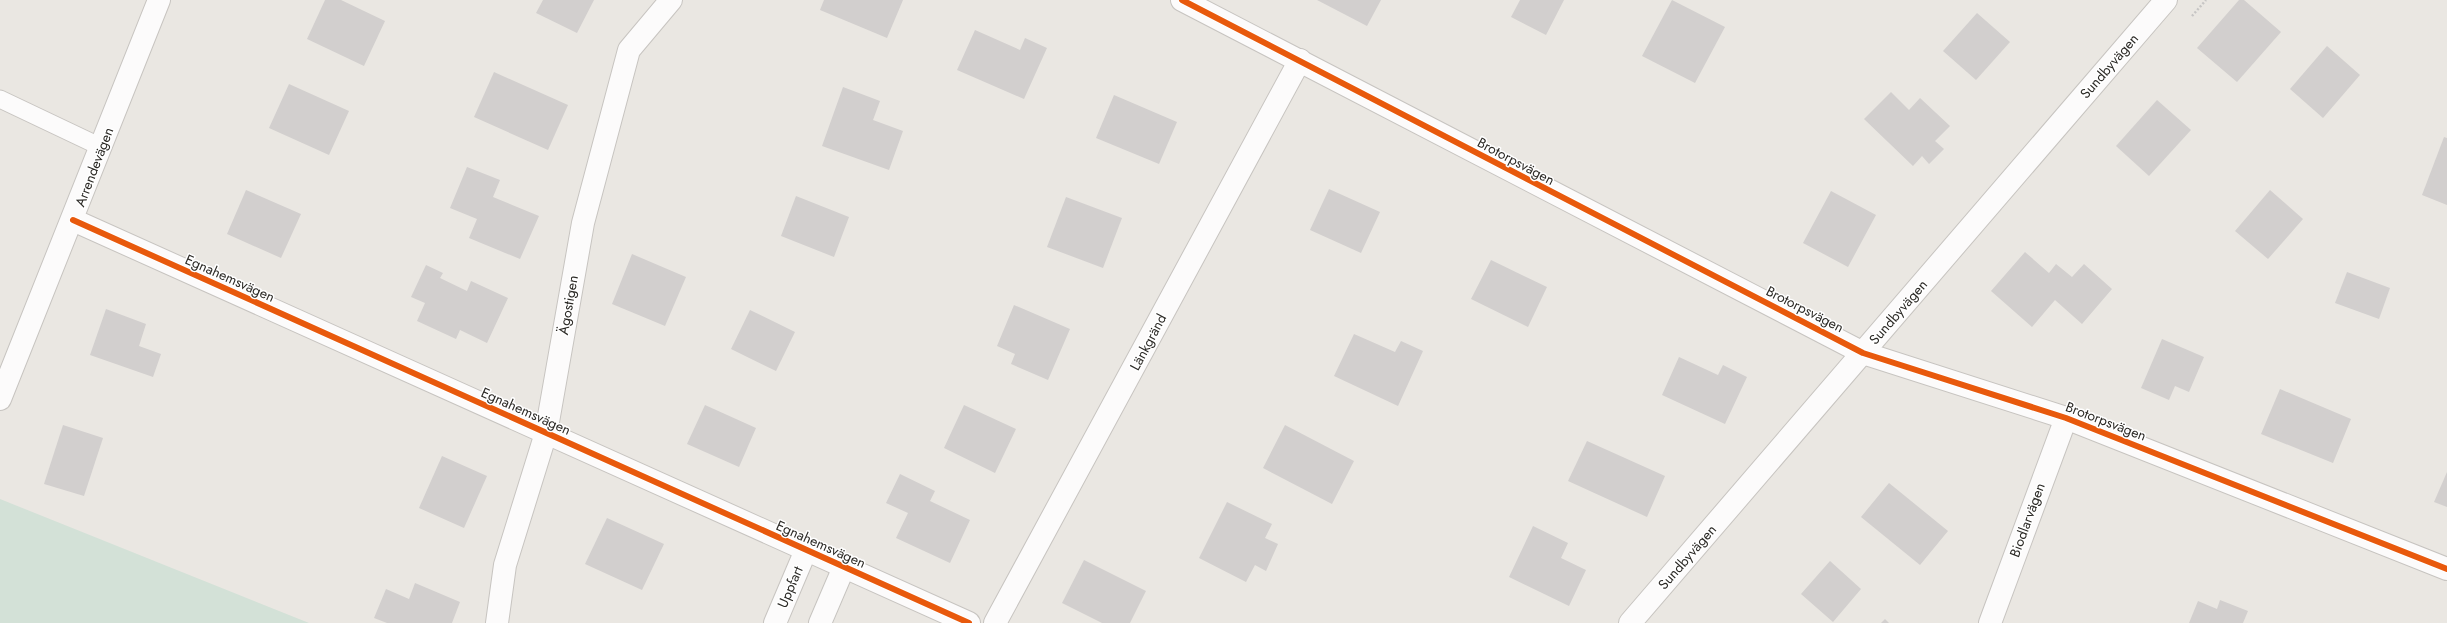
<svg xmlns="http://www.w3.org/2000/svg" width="2447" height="623" font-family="Jost,sans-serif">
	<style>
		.green { fill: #d3e1d7 }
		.building { fill: #d2cfce }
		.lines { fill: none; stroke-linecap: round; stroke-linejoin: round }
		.service-casing { stroke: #c7c4c0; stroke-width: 19 }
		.minor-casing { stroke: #c7c4c0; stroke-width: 24 }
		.path { stroke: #c6c5c4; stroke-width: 2.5; stroke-dasharray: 2 2; stroke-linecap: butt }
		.service { stroke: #fcfbfb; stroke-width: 17 }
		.minor { stroke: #fcfbfb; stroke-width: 22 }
		.cycleway-casing { stroke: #fff; stroke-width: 8 }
		.cycleway { stroke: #e8590c; stroke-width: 6 }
		.labels { text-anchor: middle; stroke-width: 3; stroke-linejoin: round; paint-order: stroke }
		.street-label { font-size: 14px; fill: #2b2925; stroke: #fff }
	</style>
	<rect width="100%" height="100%" fill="#eae7e2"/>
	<path class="green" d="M0,499L309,623H0Z"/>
	<g class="building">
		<path d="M325,0H341L385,21L364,66L307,39Z"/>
		<path d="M543,0H594L577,33L536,13Z"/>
		<path d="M824,0H903L887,38L820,10Z"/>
		<path d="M1317,0H1381L1367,26Z"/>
		<path d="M1520,0H1564L1546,35L1511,17Z"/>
		<path d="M1672,0L1725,27L1695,83L1642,56Z"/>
		<path d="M2239,0H2244L2281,32L2237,82L2197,48Z"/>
		<path d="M1977,13L2010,42L1976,80L1943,51Z"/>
		<path d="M975,30L1020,50L1025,38L1047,48L1024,99L957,70Z"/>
		<path d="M2327,46L2360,75L2323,118L2290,89Z"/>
		<path d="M494,72L568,105L548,150L474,117Z"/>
		<path d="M289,84L349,111L329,155L269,128Z"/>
		<path d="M843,87L880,101L873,120L903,131L889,170L822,146Z"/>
		<path d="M1891,92L1909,110L1920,98L1950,126L1935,141L1944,149L1929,164L1922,156L1913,166L1864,119Z"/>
		<path d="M1114,95L1177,122L1159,164L1096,138Z"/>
		<path d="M2157,100L2191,130L2149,176L2116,146Z"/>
		<path d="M2444,137L2447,138V205L2422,195Z"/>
		<path d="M467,167L500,180L493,197L539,216L520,259L469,238L477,219L450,208Z"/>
		<path d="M1329,189L1380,212L1361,253L1310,230Z"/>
		<path d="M246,190L301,214L281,258L227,234Z"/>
		<path d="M2270,190L2303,219L2268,259L2235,231Z"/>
		<path d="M1831,191L1876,215L1848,267L1803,243Z"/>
		<path d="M796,196L849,217L834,257L781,236Z"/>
		<path d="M1066,197L1122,218L1103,268L1047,247Z"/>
		<path d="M2025,252L2049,273L2056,264L2072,277L2084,264L2112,289L2082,324L2055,300L2032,327L1991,291Z"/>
		<path d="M632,254L686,277L665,326L612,304Z"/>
		<path d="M1491,260L1547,287L1528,327L1471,299Z"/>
		<path d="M426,265L443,273L440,278L467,291L471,281L508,298L487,343L460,330L456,339L417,321L425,303L411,297Z"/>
		<path d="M2347,272L2390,288L2379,319L2335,303Z"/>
		<path d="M1014,305L1070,329L1048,380L1011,364L1015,354L997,346Z"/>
		<path d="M106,309L146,324L139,346L161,354L153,377L90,355Z"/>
		<path d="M750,310L795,332L776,371L731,349Z"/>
		<path d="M1354,334L1395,352L1401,341L1423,351L1398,406L1334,376Z"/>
		<path d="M2162,339L2204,357L2189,392L2175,386L2169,400L2141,388Z"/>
		<path d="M1679,357L1718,375L1723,365L1747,377L1725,424L1662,395Z"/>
		<path d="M2280,389L2351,419L2333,463L2261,434Z"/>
		<path d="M705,405L756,428L739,467L687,444Z"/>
		<path d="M964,405L1016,429L995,473L944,448Z"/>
		<path d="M63,425L103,438L84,496L44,484Z"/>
		<path d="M1285,425L1354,461L1332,504L1263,468Z"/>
		<path d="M1587,441L1665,476L1647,517L1568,481Z"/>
		<path d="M442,456L487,476L464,528L419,508Z"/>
		<path d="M2447,472V507L2434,502Z"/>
		<path d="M900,474L935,491L930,501L970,520L950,563L896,538L908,513L886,503Z"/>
		<path d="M1889,483L1948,531L1920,565L1861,517Z"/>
		<path d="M1227,502L1272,524L1265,538L1278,544L1266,571L1255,565L1246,582L1199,558Z"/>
		<path d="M607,518L664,544L642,590L585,564Z"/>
		<path d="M1533,526L1568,543L1561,558L1586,570L1569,606L1509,577Z"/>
		<path d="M1084,560L1146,591L1130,623H1102L1062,603Z"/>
		<path d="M1830,561L1861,589L1833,622L1801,594Z"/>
		<path d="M415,583L460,602L452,623H387L374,618L386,589L409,599Z"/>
		<path d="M2220,600L2248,611L2243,623H2189L2198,601L2217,609Z"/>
		<path d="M1885,619L1889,623H1881Z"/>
	</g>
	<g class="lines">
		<defs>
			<path id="service" d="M0,99L101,147"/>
			<g id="minor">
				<path d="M1182,0L1863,353L2066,418L2447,569"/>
				<path d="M73,220L969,623"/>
				<path d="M0,399L159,0"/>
				<path d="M497,623L505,565L546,433L583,223L629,50L671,0"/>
				<path d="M775,623L806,550"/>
				<path d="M820,623L844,567"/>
				<path d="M995,623L1300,60"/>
				<path d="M1630,623L2166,0"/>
				<path d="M1990,623L2066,418"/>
			</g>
		</defs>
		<use href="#service" class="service-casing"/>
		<use href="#minor" class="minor-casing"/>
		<path class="path" d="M2192,16L2206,0"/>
		<use href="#service" class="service"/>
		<use href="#minor" class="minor"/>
		<defs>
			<g id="cycleway">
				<path d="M1182,0L1863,353L2066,418L2447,569"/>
				<path d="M73,220L969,623"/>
			</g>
		</defs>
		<use href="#cycleway" class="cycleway-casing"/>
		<use href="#cycleway" class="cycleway"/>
	</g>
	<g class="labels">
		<g class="street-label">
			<text transform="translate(2109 66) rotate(-49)" y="5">Sundbyvägen</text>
			<text transform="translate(1516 161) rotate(28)" y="5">Brotorpsvägen</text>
			<text transform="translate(94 167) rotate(-69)" y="5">Arrendevägen</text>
			<text transform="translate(230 278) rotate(24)" y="5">Egnahemsvägen</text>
			<text transform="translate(568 305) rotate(-80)" y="5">Ägostigen</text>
			<text transform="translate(1805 309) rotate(27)" y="5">Brotorpsvägen</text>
			<text transform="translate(1898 312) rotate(-49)" y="5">Sundbyvägen</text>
			<text transform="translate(1148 342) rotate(-62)" y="5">Länkgränd</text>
			<text transform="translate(526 411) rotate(24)" y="5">Egnahemsvägen</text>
			<text transform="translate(2106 421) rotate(21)" y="5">Brotorpsvägen</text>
			<text transform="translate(2027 520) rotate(-70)" y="5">Biodlarvägen</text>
			<text transform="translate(821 544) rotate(24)" y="5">Egnahemsvägen</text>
			<text transform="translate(1687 557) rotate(-49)" y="5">Sundbyvägen</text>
			<text transform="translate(790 587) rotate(-67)" y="5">Uppfart</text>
		</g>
	</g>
</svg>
